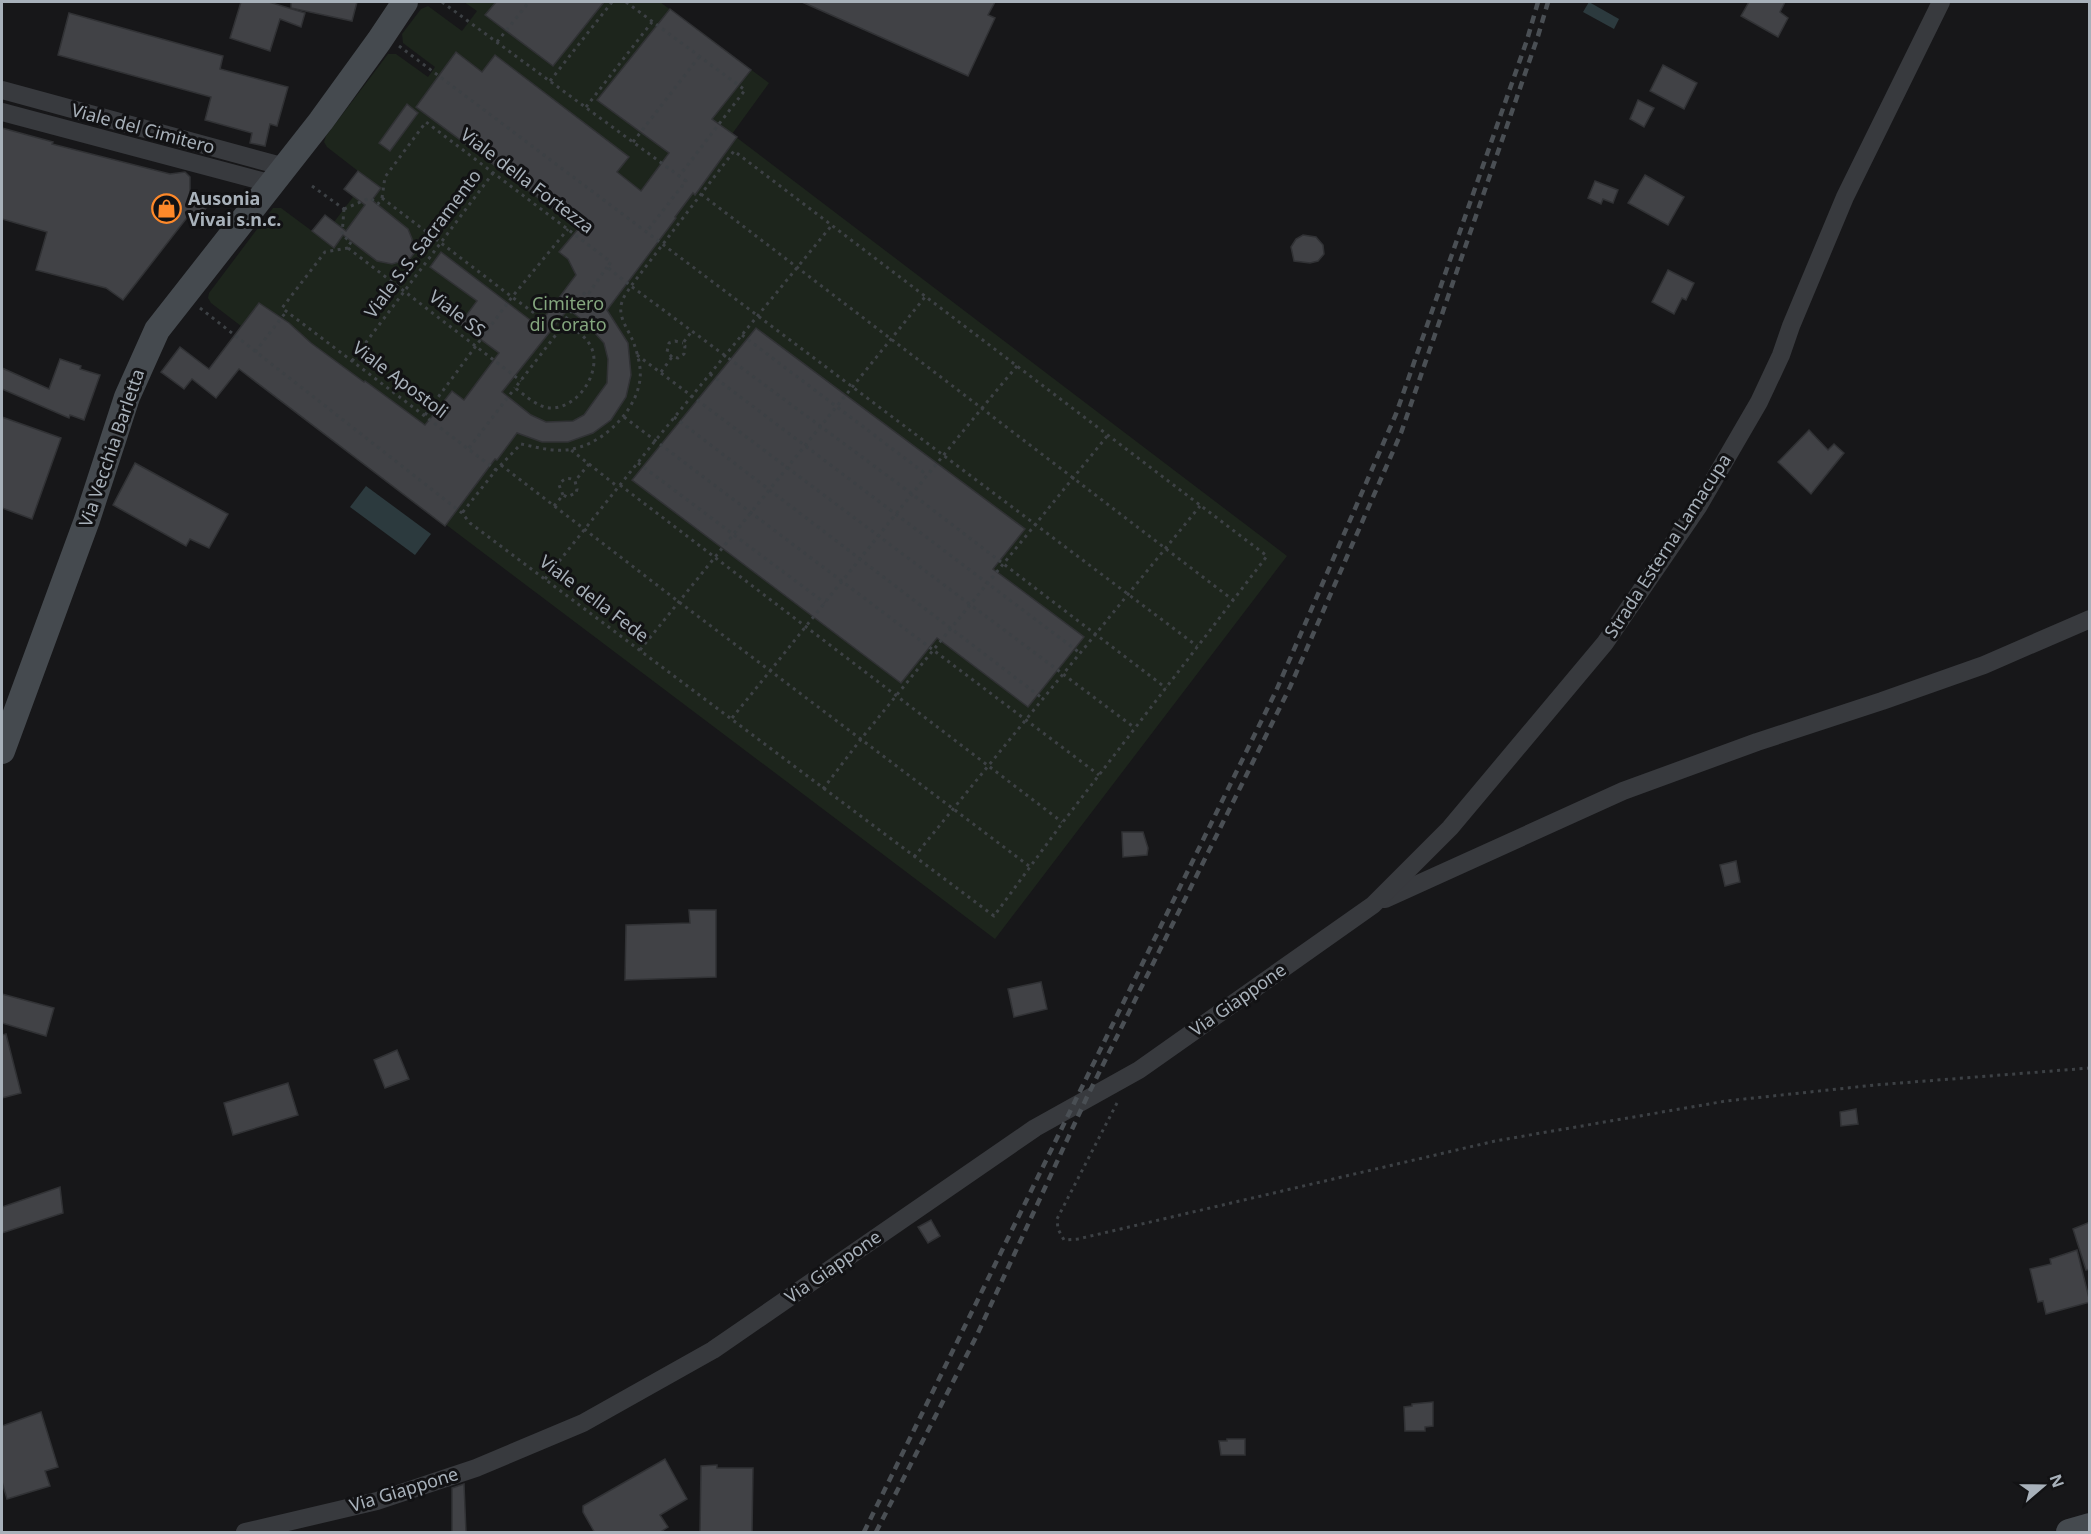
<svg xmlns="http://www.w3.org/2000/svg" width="2091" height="1534" font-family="'Noto Sans',sans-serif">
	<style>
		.green { fill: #1d251c }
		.water { fill: #2c3a3e }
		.building { fill: #414246; stroke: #313235; stroke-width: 1.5; fill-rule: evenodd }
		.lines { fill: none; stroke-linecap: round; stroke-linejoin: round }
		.path { stroke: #3d4145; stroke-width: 3; stroke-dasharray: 3 4.5; stroke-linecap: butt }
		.street { stroke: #383a3e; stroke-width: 18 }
		.secondary { stroke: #454a4f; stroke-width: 26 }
		.rail { stroke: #4a4f54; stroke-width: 4.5; stroke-dasharray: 8 6; stroke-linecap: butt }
		.labels { text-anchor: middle; stroke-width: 6; stroke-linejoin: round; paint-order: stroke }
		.street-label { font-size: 18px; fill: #a8b1ba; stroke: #121214 }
		.poi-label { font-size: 18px; font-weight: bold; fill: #a8b1ba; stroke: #121214; text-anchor: start }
		.park-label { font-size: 18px; fill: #84a67e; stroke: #121214 }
	</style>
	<rect width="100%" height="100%" fill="#171719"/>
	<path class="green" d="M464,2H660L769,83L732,134L1287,556L995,939L220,354L241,326L211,303L208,298L209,293L273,208H281L312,231L325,215L334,222L353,197L344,189L358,171L327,147L324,142L326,136L388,54H396L428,77L435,67L403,43L402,34L421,9L428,6L462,31L477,11Z"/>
	<g class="water">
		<path d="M1589,2L1619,19L1614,29L1583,12Z"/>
		<path d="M366,486L431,534L415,555L350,507Z"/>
	</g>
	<g class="building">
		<path d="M241,2H269L305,13L301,27L280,19L270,51L230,38Z"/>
		<path d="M291,2H357L352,21L291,8Z"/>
		<path d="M496,2H604L553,66L485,15Z"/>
		<path d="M802,2H995L988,15L995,18L968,76Z"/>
		<path d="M1749,2H1785L1780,12L1788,18L1778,37L1741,16Z"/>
		<path d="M670,9L751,70L712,119L737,137L695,195L693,193L675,217L676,218L607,310L628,343L631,375L626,397L611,420L593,433L568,442H542L517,433L497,460L495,459L445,526L239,369L216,398L192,379L184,389L161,372L180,347L209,369L259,303L289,323L311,343L364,382L365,381L425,425L452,391L464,400L499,353L460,324L477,301L430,267L441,252L538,326L576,275L568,259L559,252L579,228L416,107L456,52L482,72L495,55L629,157L617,172L641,191L669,153L597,100ZM568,309L585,322L604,343L608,359L607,383L584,415L573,421L546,422L531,415L502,392Z"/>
		<path d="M69,13L223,56L220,69L288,87L277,126L270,124L265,146L250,143L252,133L205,120L211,97L58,55Z"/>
		<path d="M1663,65L1697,83L1684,109L1650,91Z"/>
		<path d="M1638,100L1654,108L1644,127L1630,119Z"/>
		<path d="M407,104L418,113L390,151L379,143Z"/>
		<path d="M2,128L53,142L52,144L170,174L185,172L190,177V191L206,208L196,221L189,215L123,300L106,288L36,270L47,232L2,219Z"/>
		<path d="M358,171L381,188L372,200L408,229L412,239V249L415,252L406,264L402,261L392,264L377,261L343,235L334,248L312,231L325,215L346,231L365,205L344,189Z"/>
		<path d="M1645,175L1684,197L1668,225L1628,203Z"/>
		<path d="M1595,181L1618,190L1613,203L1603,199L1601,204L1588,198Z"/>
		<path d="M1303,235L1316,237L1323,245L1324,254L1318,261L1310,263L1294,261L1291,247L1296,239Z"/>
		<path d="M1668,270L1694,283L1686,300L1682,298L1674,314L1652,302Z"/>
		<path d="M756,328L1025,529L993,569L1084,637L1028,707L937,638L901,683L632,480Z"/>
		<path d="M60,359L81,366L80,369L100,375L84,420L70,415L69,418L2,389V368L49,389Z"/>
		<path d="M2,417L61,438L32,519L2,508Z"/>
		<path d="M1809,430L1828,450L1834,444L1844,453L1811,494L1778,462Z"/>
		<path d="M135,463L228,514L209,548L190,539L186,546L113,505Z"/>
		<path d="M1122,832H1143L1148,848L1147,855L1123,857Z"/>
		<path d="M1736,861L1740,882L1725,886L1720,865Z"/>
		<path d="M689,910H716V977L625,980L626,925L690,923Z"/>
		<path d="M1041,982L1047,1009L1014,1017L1008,989Z"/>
		<path d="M2,994L54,1008L46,1036L2,1023Z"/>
		<path d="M6,1034L21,1093L2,1098V1035Z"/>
		<path d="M397,1050L409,1079L385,1088L374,1060Z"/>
		<path d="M288,1083L298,1115L233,1135L224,1103Z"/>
		<path d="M1856,1109L1858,1124L1841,1126L1840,1112Z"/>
		<path d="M60,1187L63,1213L2,1233V1207Z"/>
		<path d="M931,1220L940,1236L928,1243L918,1227Z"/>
		<path d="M2090,1222V1269L2086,1270L2073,1229Z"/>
		<path d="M2077,1250L2090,1302L2046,1314L2043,1301L2038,1302L2030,1269L2051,1264L2050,1259Z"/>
		<path d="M1433,1402V1426L1425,1427V1431H1405L1404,1407L1412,1406V1404Z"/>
		<path d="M41,1412L58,1467L45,1471L50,1486L7,1499L2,1482V1426Z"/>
		<path d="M1227,1439H1245V1455H1221L1219,1441H1227Z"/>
		<path d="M665,1459L687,1499L660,1515L668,1527L659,1533H595L583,1512V1506Z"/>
		<path d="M717,1465V1468H753L752,1533H700L701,1466Z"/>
		<path d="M464,1484L466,1533H452V1488Z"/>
	</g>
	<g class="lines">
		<g class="path">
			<path d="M442,2L686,181L647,231"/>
			<path d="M626,2L745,90L680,175"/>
			<path d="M497,42L529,2"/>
			<path d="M399,46L1197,646"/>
			<path d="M550,81L612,2"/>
			<path d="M586,107L652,22"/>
			<path d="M633,142L699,57"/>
			<path d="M312,186L344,209"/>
			<path d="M701,194L1233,600"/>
			<path d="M382,198L385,177L426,122L611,262L607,267L631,286L912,494L1166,688"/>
			<path d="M382,198L512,297L559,331"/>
			<path d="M344,209L370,198L378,204L382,198"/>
			<path d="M344,209L342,235L351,242L348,247"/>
			<path d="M348,248L325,252L282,308L496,470"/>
			<path d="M348,248L521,381"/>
			<path d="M200,308L462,513L470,523L994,916L1063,822L1267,556L734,151L631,286C628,291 623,297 622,302C617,316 628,329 633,341C636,349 639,359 640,368C644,402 610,438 580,447C560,454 540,448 521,444L496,470L462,513"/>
			<path d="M565,323C577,331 589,338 593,352C599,376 577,408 551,408C538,408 525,395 515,388L565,323L567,317L586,291L589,293L607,267"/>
			<path d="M742,335L927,475"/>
			<path d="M255,352L286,312"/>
			<path d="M637,355L1135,728"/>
			<path d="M672,357L667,352L669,343L675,341L683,343"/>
			<path d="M352,361L493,173"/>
			<path d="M661,372L672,357L678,358L684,354L685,346L683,343L692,331"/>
			<path d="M710,374L1080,653"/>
			<path d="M425,415L512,297L568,229"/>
			<path d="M624,417L1099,775"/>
			<path d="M674,417L1042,698"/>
			<path d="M469,448L515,388"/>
			<path d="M638,463L825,603"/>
			<path d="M589,464L618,487"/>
			<path d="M501,465L679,602L1029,866"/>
			<path d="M620,485L1062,822"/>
			<path d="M563,495L559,485C563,479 568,476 575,481"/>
			<path d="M554,506L563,495L567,497L576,493L577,489L575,481L589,464L571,450"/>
			<path d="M545,579L655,441L832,225"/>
			<path d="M640,650L925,297"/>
			<path d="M732,718C827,601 920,482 1017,366"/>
			<path d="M823,789L861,739L1108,435"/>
			<path d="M914,857L1200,506"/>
			<path d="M1117,1103L1057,1219L1058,1229L1064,1240L1078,1239L1495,1141L1726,1101L1875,1085L2090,1068"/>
		</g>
		<g class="street">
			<path d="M2,90L285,167"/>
			<path d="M2,112L273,184"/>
			<path d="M1385,899L1623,791L1757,742L1882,701L1984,665L2090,619"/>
			<path d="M245,1532L377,1501L476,1468L583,1423L713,1350L1035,1128L1139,1070L1373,905L1450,828L1605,643L1698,507L1759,402L1781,355L1791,326L1845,197L1941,2"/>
		</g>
		<g class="secondary">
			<path d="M2,751L87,520L127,397L157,330L321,121L379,41L405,2"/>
			<path d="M2069,1532L2090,1526"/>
		</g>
		<g class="rail">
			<path d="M864,1532L1276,691L1396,414L1527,40L1538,2"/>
			<path d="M876,1532L976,1337L1086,1099L1290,687L1401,433L1538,36L1548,2"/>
		</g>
	</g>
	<defs>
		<symbol id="shop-ring" viewBox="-11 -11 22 22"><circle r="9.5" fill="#121214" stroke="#fe892a" stroke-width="1.5"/><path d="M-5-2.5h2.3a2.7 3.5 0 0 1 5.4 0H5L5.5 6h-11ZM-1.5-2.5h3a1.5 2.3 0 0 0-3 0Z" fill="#fe892a"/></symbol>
	</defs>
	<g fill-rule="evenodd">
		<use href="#shop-ring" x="150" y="192" width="33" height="33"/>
	</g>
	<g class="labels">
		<g class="street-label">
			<text transform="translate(143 129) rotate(15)" y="6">Viale del Cimitero</text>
			<text transform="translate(527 181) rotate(37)" y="6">Viale della Fortezza</text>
			<text transform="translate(423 244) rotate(-53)" y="6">Viale S.S. Sacramento</text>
			<text transform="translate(457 314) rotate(37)" y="6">Viale SS</text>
			<text transform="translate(400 380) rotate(37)" y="6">Viale Apostoli</text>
			<text transform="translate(112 448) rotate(-71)" y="6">Via Vecchia Barletta</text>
			<text transform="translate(1668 546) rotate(-57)" y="6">Strada Esterna Lamacupa</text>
			<text transform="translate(594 599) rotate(37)" y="6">Viale della Fede</text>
			<text transform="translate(1238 1000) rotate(-35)" y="6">Via Giappone</text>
			<text transform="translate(833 1267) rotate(-35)" y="6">Via Giappone</text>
			<text transform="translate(404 1490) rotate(-17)" y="6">Via Giappone</text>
		</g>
		<g class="poi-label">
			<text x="188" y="205">Ausonia<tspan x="188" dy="21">Vivai s.n.c.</tspan></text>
		</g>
		<g class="park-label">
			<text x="568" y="310">Cimitero<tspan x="568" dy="21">di Corato</tspan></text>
		</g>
	</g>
	<rect width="2091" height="1534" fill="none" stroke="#a8b1ba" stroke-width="6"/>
	<g transform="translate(2043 1486) rotate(70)" stroke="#121214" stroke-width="4.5" paint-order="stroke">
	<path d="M0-4.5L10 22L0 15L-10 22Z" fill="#a8b1ba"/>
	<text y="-9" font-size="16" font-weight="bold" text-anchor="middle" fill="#a8b1ba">N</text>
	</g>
</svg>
